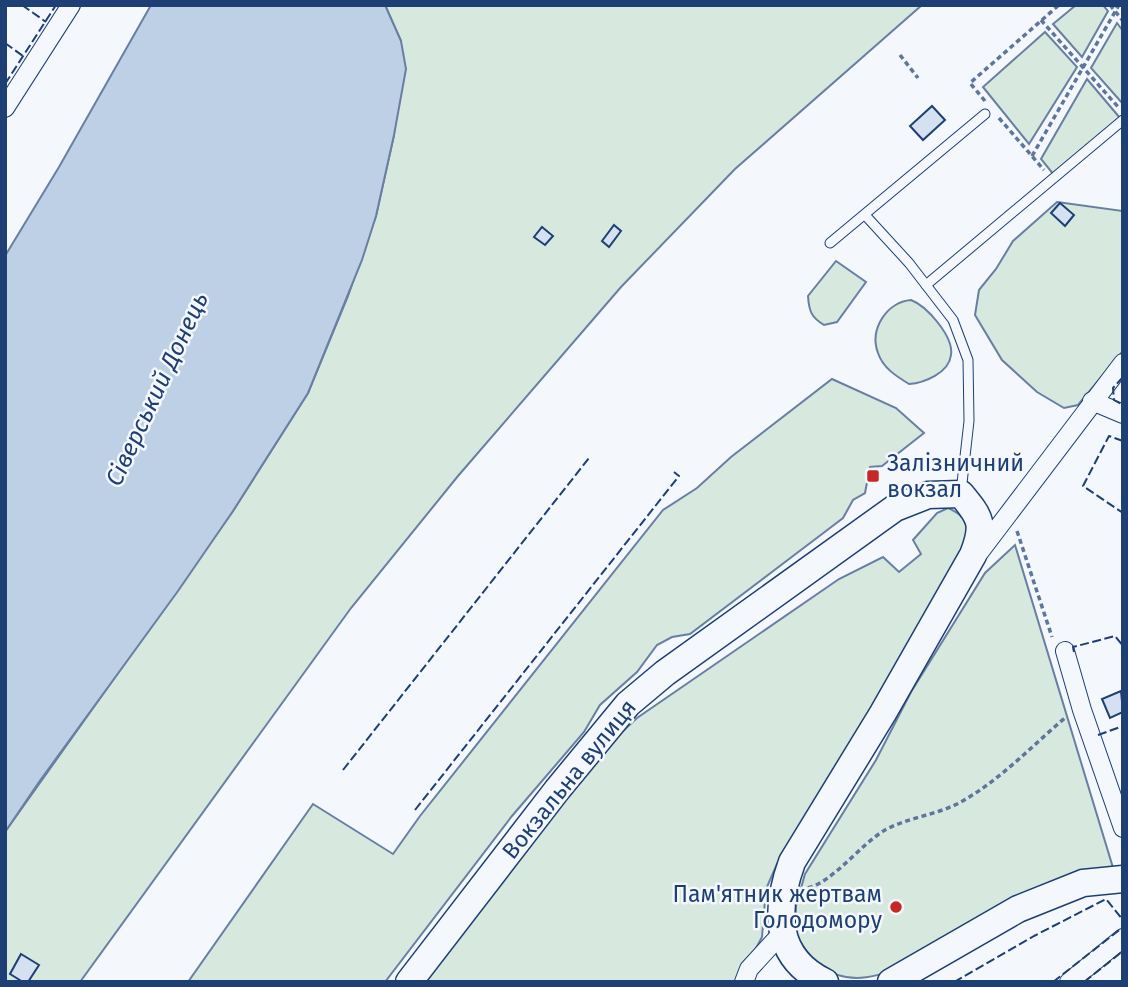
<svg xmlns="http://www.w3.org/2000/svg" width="1128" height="987" font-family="'Fira Sans',sans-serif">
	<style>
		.green { fill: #d7e8df; stroke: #687fa3; stroke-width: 2 }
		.water { fill: #bed0e5; stroke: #687fa3; stroke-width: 2 }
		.building { fill: #d5e0f0; stroke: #1d3f73; stroke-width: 2 }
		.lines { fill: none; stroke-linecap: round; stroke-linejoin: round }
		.lane-casing { stroke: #1d3f73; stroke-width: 11 }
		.street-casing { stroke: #1d3f73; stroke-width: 20 }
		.secondary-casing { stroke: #1d3f73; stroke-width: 29 }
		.path { stroke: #5e769c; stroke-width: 3.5; stroke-dasharray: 5 3.5; stroke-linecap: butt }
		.lane { stroke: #f4f7fb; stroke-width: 9 }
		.street { stroke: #f4f7fb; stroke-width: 18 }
		.secondary { stroke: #f4f7fb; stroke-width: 26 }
		.fence { stroke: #1d3f73; stroke-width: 2; stroke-dasharray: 9 3.5; stroke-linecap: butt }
		.poi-dot { fill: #c62828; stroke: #f4f7fb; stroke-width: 2.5 }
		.labels { text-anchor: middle; stroke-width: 5; stroke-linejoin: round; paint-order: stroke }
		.poi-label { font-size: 23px; fill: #1d3f73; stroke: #f4f7fb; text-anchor: start }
		.street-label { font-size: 23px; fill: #1d3f73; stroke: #f4f7fb }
		.water-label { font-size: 24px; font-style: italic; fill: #1d3f73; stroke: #f4f7fb }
	</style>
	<rect width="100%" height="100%" fill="#f4f7fb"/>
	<g class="green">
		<path d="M385,5H922L735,169L621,287L458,476L351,608L80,982H5V832L233,511L308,393L348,296L376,216L394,135L401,41Z"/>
		<path d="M1076,5H1103L1108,11L1082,57L1053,24Z"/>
		<path d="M1117,23L1123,31V104L1091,68Z"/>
		<path d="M1045,32L1077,67L1029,144L983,87Z"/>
		<path d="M1087,79L1120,118L1054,175L1041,159Z"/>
		<path d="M1057,202L1123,211V351L1078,405L1064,408L1037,392L1002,360L975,315L979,290L996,269L1013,241Z"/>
		<path d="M836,261L866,282L837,322L824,325C811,317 809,311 808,296Z"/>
		<path d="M911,300C927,306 954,337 951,355C949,373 924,383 909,384C896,376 883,368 878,353C869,329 887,302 911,300Z"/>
		<path d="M832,379L896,408L924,433L882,466L870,467L865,493L853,500L843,518L826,531L690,634L672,637L657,645L637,672L600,705L584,732L512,816L385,982H188L313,804L393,854L420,816L663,510L697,488L731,457Z"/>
		<path d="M948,508C963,514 966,521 969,537L914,638L777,864L766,889L762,937L738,982H420L595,757L637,718L839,579L883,557L899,572L921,554L913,540L937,513Z"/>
		<path d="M1015,545L1114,871L906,966C875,977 847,987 818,964C809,957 802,944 795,934L796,906L805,874L876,760L911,692L985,573Z"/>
	</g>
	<path class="water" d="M151,5H385L401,41L406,69L394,135L376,216L362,260L308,393L233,511L178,591L39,782L5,832V256L59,167Z"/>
	<g class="building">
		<path d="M932,106L945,120L923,140L910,126Z"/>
		<path d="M1060,203L1074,215L1065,226L1051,213Z"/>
		<path d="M614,225L621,231L609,247L602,241Z"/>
		<path d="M542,227L553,236L545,245L534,237Z"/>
		<path d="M1121,691L1123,712L1110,718L1102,699Z"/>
		<path d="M21,954L39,965L28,982H23L10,974Z"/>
	</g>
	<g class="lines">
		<defs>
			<g id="lane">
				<path d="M865,215L909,263L953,320L968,360L969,421L961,492"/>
				<path d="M830,243L985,114"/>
				<path d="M926,285L1123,120"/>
			</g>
			<g id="street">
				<path d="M5,108L71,5"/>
				<path d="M1092,401L1123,414"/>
				<path d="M978,554L1123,363"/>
				<path d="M1065,651L1082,710L1123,828"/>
				<path d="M744,982L749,969L782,933"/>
				<path d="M1069,982L1123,938"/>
			</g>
			<g id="secondary">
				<path d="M409,982L557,790L628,704L665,673L895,508L928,495L961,494C981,518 985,524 973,555L883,713L792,862C775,909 773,957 825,982"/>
				<path d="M891,982L1018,909L1083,883L1123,879"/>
			</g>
		</defs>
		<use href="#lane" class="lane-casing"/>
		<use href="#street" class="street-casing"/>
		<use href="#secondary" class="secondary-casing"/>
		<g class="path">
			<path d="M1110,5L1123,21"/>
			<path d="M1041,20L1119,108"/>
			<path d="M900,55L918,78"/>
			<path d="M985,101L970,83L1059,5"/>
			<path d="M999,118L1044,170"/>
			<path d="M1032,156L1119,5"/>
			<path d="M1017,531L1052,637"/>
			<path d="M808,888C834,881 860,845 885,830C909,817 937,815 961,802C1000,780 1032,746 1066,717"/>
		</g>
		<use href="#lane" class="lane"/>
		<use href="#street" class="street"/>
		<use href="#secondary" class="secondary"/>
		<g class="fence">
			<path d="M22,5L46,22"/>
			<path d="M5,43L23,56"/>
			<path d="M5,84L56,5"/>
			<path d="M1123,377L1113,388L1114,400L1123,405"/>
			<path d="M1123,441L1109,436L1083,486L1123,513"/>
			<path d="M1074,652L1073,647L1115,636L1123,646"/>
			<path d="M1098,735L1123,726"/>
			<path d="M343,770L589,458"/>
			<path d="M415,810L679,476L674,472"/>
			<path d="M954,982L1034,936L1106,899L1123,920"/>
			<path d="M1053,982L1123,927"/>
			<path d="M1084,982L1123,951"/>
		</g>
	</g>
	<g class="poi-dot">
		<rect x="866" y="469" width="14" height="14" rx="3.5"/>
		<circle cx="896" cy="907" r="7"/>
	</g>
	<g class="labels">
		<g class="poi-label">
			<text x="887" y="471">Залізничний<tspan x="887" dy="26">вокзал</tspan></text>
			<text x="882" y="902" text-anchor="end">Пам'ятник жертвам<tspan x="882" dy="26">Голодомору</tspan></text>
		</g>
		<g class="street-label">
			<text transform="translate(569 779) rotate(-51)" y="8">Вокзальна вулиця</text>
		</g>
		<g class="water-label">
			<text transform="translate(157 389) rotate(-65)" y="8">Сіверський Донець</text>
		</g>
	</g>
	<rect width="1128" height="987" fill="none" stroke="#1d3f73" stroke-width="14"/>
</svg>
